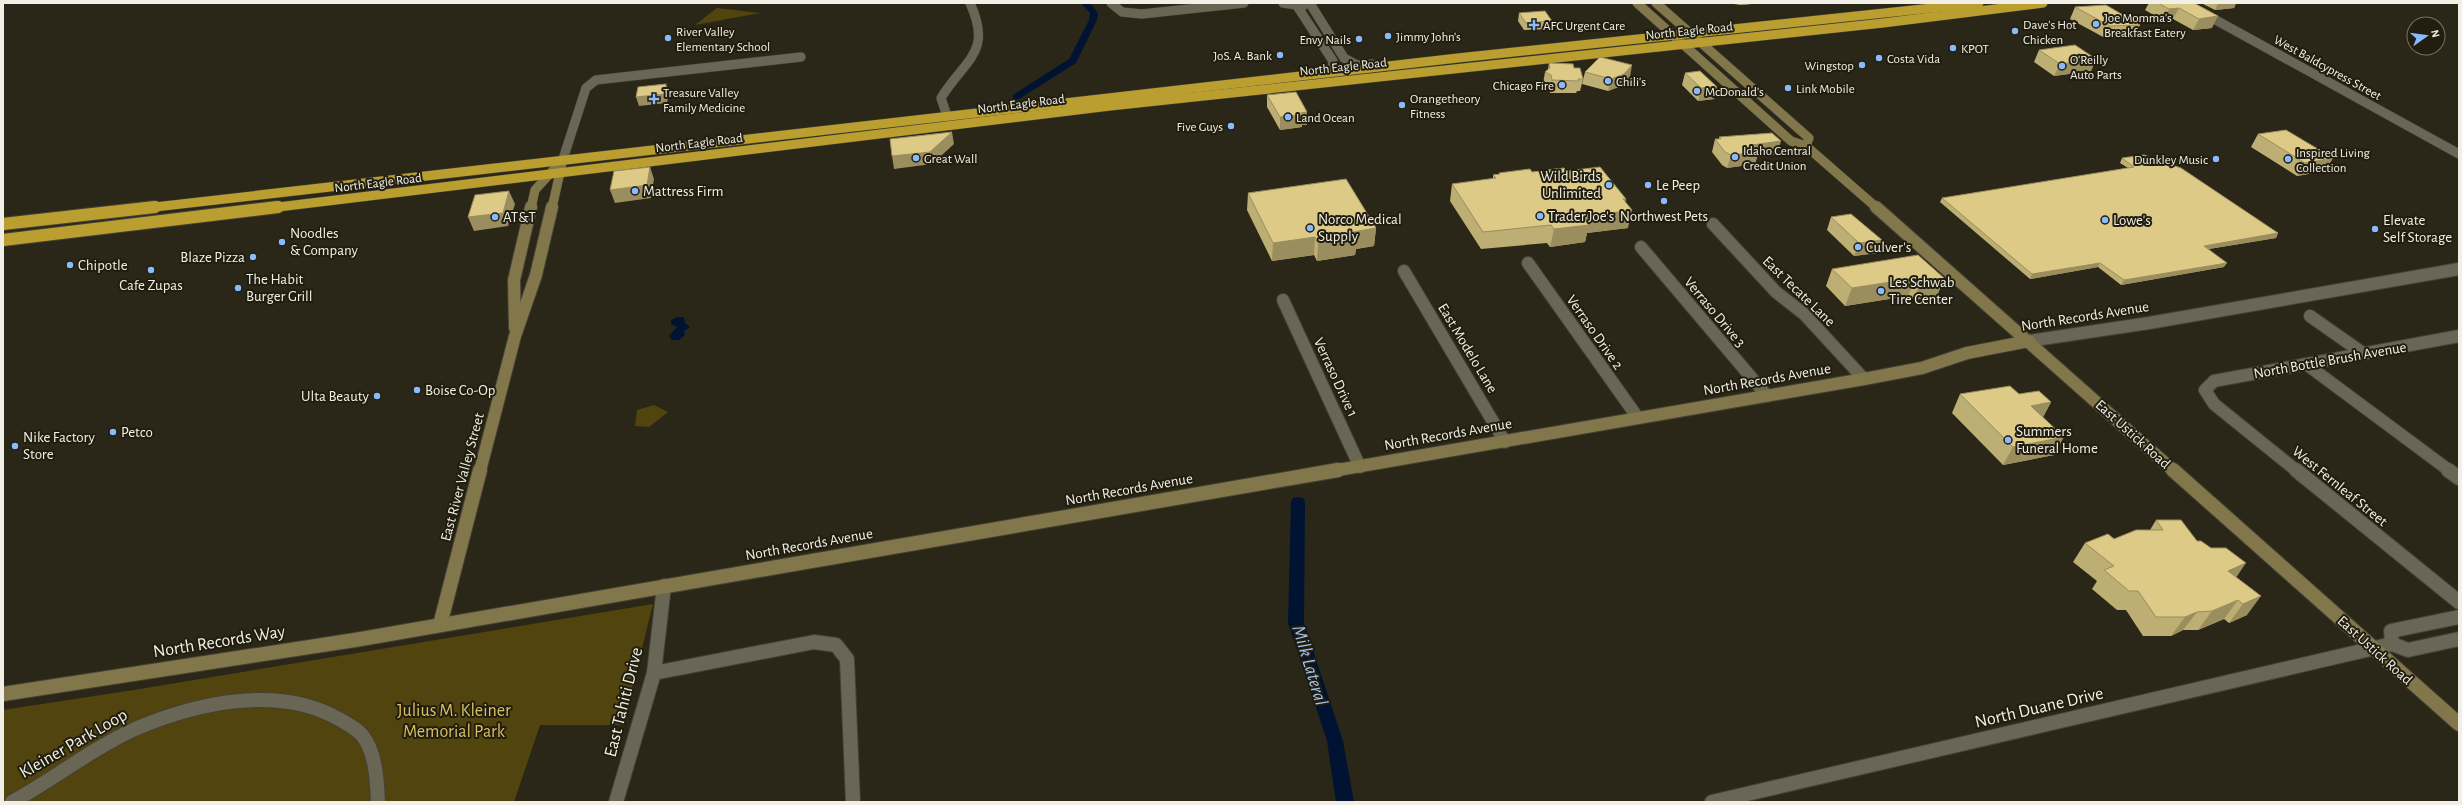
<svg xmlns="http://www.w3.org/2000/svg" width="2462" height="805" font-family="'Alegreya Sans',sans-serif">
	<style>
		.green { fill: #51440e }
		.water { fill: #001333 }
		.lines { fill: none; stroke-linecap: round; stroke-linejoin: round }
		.canal { fill: #001333; fill-rule: evenodd }
		.street-far2-casing { stroke: #454135; stroke-width: 10 }
		.street-far1-casing { stroke: #454135; stroke-width: 14 }
		.street-casing { stroke: #454135; stroke-width: 16 }
		.secondary-far2-casing { stroke: #454135; stroke-width: 10 }
		.secondary-far1-casing { stroke: #454135; stroke-width: 14 }
		.secondary-casing { stroke: #454135; stroke-width: 16 }
		.highway-far1-casing { stroke: #454135; stroke-width: 10 }
		.highway-casing { stroke: #454135; stroke-width: 14 }
		.street-far2 { stroke: #6a6655; stroke-width: 9 }
		.street-far1 { stroke: #6a6655; stroke-width: 12 }
		.street { stroke: #6a6655; stroke-width: 14 }
		.secondary-far2 { stroke: #82774a; stroke-width: 9 }
		.secondary-far1 { stroke: #82774a; stroke-width: 12 }
		.secondary { stroke: #82774a; stroke-width: 14 }
		.highway-far1 { stroke: #ba9f30; stroke-width: 9 }
		.highway { stroke: #ba9f30; stroke-width: 12 }
		.wall { fill: #bdae73 }
		.shaded-wall { fill: #9a8d5e }
		.building { fill: #dcca86; stroke: #9a8d5e }
		.poi-dot { fill: #89bafc; stroke: #211d0f; stroke-width: 1.5 }
		.labels { text-anchor: middle; stroke-width: 4; stroke-linejoin: round; paint-order: stroke }
		.far-poi-label { font-size: 13px; fill: #f2f0e6; stroke: #211d0f; text-anchor: start }
		.far-street-label { font-size: 13px; fill: #f2f0e6; stroke: #211d0f }
		.poi-label { font-size: 15px; fill: #f2f0e6; stroke: #211d0f; text-anchor: start }
		.street-label { font-size: 15px; fill: #f2f0e6; stroke: #211d0f }
		.near-street-label { font-size: 18px; fill: #f2f0e6; stroke: #211d0f }
		.near-park-label { font-size: 18px; fill: #d9bf60; stroke: #211d0f }
		.near-water-label { font-size: 19px; font-style: italic; fill: #a4c5f0; stroke: #211d0f }
	</style>
	<rect width="100%" height="100%" fill="#2b2718"/>
	<g class="green">
		<path d="M717,8L760,13L695,25Z"/>
		<path d="M654,405L668,412L649,427L635,426L637,410Z"/>
		<path d="M653,604L623,725H540L514,802H3V710L140,689Z"/>
	</g>
	<path class="water" d="M677,317H684L685,323L690,327L684,331L685,335L679,340H672L669,336L677,327L671,324V320Z"/>
	<g class="lines">
		<g class="canal">
			<path d="M1081,3H1090L1098,13L1097,20L1076,63L1019,99H1013V95L1069,59L1089,20L1090,13Z"/>
			<path d="M1298,497L1303,498L1305,502L1304,623L1343,741L1354,802H1336L1327,741L1288,623L1291,502L1293,498Z"/>
		</g>
		<defs>
			<g id="street-far2">
				<path d="M1111,3L1122,12L1142,14L1244,3"/>
				<path d="M1283,3L1303,6"/>
				<path d="M2185,3L2459,154"/>
				<path d="M1311,5L1344,58L1357,65L1372,64"/>
				<path d="M1297,6L1333,61L1332,69L1328,73"/>
				<path d="M947,116L941,98C965,59 993,53 970,3"/>
				<path d="M563,159L586,88L596,80L801,57"/>
			</g>
			<g id="street-far1">
				<path d="M1713,224L1776,292L1804,314L1864,379"/>
				<path d="M1641,247L1767,396"/>
				<path d="M1528,263L1638,418"/>
				<path d="M1404,271L1505,442"/>
				<path d="M1283,300L1360,467"/>
				<path d="M2310,316L2364,354"/>
				<path d="M2029,341L2149,323L2459,269"/>
				<path d="M2306,364L2450,471"/>
				<path d="M2297,471L2214,404L2205,390L2214,381L2459,336"/>
			</g>
			<g id="street">
				<path d="M2296,470L2459,602"/>
				<path d="M2448,470L2459,478"/>
				<path d="M2459,617L2391,631L2392,644L2408,650L2459,639"/>
				<path d="M654,673L814,642L836,645L847,659L853,802"/>
				<path d="M12,802C54,779 91,749 135,729C196,703 278,684 339,719C347,724 356,728 362,735C376,752 377,781 378,802"/>
				<path d="M616,802L654,673L664,586"/>
				<path d="M1712,802L2392,644"/>
			</g>
			<g id="secondary-far2">
				<path d="M1637,3L1791,141L1806,146L1877,208"/>
				<path d="M1656,3L1809,138L1806,146"/>
				<path d="M531,208L535,190L556,167"/>
				<path d="M552,208L563,159"/>
			</g>
			<g id="secondary-far1">
				<path d="M1876,207L2174,471"/>
				<path d="M515,328L514,280L531,207"/>
				<path d="M480,471L515,336L536,275L552,207"/>
				<path d="M1332,471L1864,379L1922,368L1967,353L2029,341"/>
			</g>
			<g id="secondary">
				<path d="M2173,470L2459,724"/>
				<path d="M440,625L480,470"/>
				<path d="M3,694L355,640L1338,470"/>
			</g>
			<g id="highway-far1">
				<path d="M146,208L1458,58L1979,3"/>
				<path d="M270,208L1110,106L1883,23L2043,3"/>
			</g>
			<g id="highway">
				<path d="M3,224L155,207"/>
				<path d="M3,240L278,207"/>
			</g>
		</defs>
		<use href="#street-far2" class="street-far2-casing"/>
		<use href="#street-far1" class="street-far1-casing"/>
		<use href="#street" class="street-casing"/>
		<use href="#secondary-far2" class="secondary-far2-casing"/>
		<use href="#secondary-far1" class="secondary-far1-casing"/>
		<use href="#secondary" class="secondary-casing"/>
		<use href="#highway-far1" class="highway-far1-casing"/>
		<use href="#highway" class="highway-casing"/>
		<use href="#street-far2" class="street-far2"/>
		<use href="#street-far1" class="street-far1"/>
		<use href="#street" class="street"/>
		<use href="#secondary-far2" class="secondary-far2"/>
		<use href="#secondary-far1" class="secondary-far1"/>
		<use href="#secondary" class="secondary"/>
		<use href="#highway-far1" class="highway-far1"/>
		<use href="#highway" class="highway"/>
	</g>
	<g class="wall">
		<path d="M1732,3H1761L1741,5L1734,4Z"/>
		<path d="M2149,3H2194L2212,28L2193,30L2173,19L2164,21L2145,10Z"/>
		<path d="M2201,3H2236L2234,8L2215,10Z"/>
		<path d="M2075,7L2140,25L2134,37L2105,38L2070,19Z"/>
		<path d="M1519,13L1552,21L1550,29L1524,30L1518,21Z"/>
		<path d="M2039,50L2096,59L2091,71L2054,76L2034,62Z"/>
		<path d="M1549,63L1574,68L1583,79L1580,91H1577L1576,93H1550L1549,87L1543,84L1545,72L1548,69Z"/>
		<path d="M1585,72L1630,77L1621,86L1608,91L1582,84Z"/>
		<path d="M1685,73L1717,87L1714,99L1698,101L1682,85Z"/>
		<path d="M1267,95L1307,125H1302V127L1280,130L1267,107Z"/>
		<path d="M2258,134L2333,158L2325,171L2297,176L2251,147Z"/>
		<path d="M1719,137L1777,154L1757,157L1755,164L1727,168L1722,165L1712,152L1715,139H1719Z"/>
		<path d="M2122,158L2278,233L2276,238L2209,249L2224,267L2121,285L2098,267L2030,279L1940,202L1942,198L2128,168L2120,163Z"/>
		<path d="M1567,171L1626,199L1625,203L1628,228L1587,233L1585,242L1550,247L1547,243L1481,249L1450,201L1452,184L1493,179V175L1499,174V173Z"/>
		<path d="M1248,193L1376,228L1374,246L1356,249L1355,255L1317,261L1314,255L1272,261L1247,210Z"/>
		<path d="M1831,217L1882,240L1877,253L1854,256L1827,230Z"/>
		<path d="M1832,269L1944,278L1937,296L1913,300L1908,296L1845,306L1826,286Z"/>
		<path d="M1960,394H2019L2051,402L2043,417L2054,455L2003,465L1952,413Z"/>
		<path d="M2156,520L2197,541L2236,577L2247,615L2229,623L2224,619L2198,630H2183L2171,636H2143L2126,610H2117L2092,589L2097,581L2073,562L2085,543L2114,539L2150,530Z"/>
	</g>
	<g class="shaded-wall">
		<path d="M1741,3H1761L1741,5Z"/>
		<path d="M2218,3H2236L2234,8L2215,10Z"/>
		<path d="M2179,8L2173,19L2164,21L2169,9Z"/>
		<path d="M2218,16L2212,28L2193,30L2199,19Z"/>
		<path d="M2096,59L2091,71L2054,76L2060,64Z"/>
		<path d="M1632,65L1630,77L1621,86L1608,91L1611,79Z"/>
		<path d="M666,84L669,92L667,103L639,106L636,97Z"/>
		<path d="M1717,87L1714,99L1698,101L1701,88Z"/>
		<path d="M1307,112V125H1302V127L1280,130V117Z"/>
		<path d="M952,132L954,144L932,164L894,169L892,156Z"/>
		<path d="M1781,141L1777,154L1757,157L1755,164L1727,168L1731,155L1752,145Z"/>
		<path d="M2333,158L2325,171L2297,176L2305,163Z"/>
		<path d="M650,167L654,179L651,198L615,203L610,190Z"/>
		<path d="M509,191L515,204L508,226L474,231L468,217Z"/>
		<path d="M1623,199H1626L1623,211L1632,210L1628,228L1587,233L1585,242L1550,247L1554,229Z"/>
		<path d="M1376,228L1374,246L1356,249L1355,255L1317,261L1318,243L1353,232Z"/>
		<path d="M2278,233L2276,238L2202,250L2204,246Z"/>
		<path d="M1315,237L1314,255L1272,261L1273,243Z"/>
		<path d="M1882,240L1877,253L1854,256L1859,243Z"/>
		<path d="M2100,263L2098,267L2030,279L2032,274Z"/>
		<path d="M2227,263L2224,267L2121,285L2124,280Z"/>
		<path d="M1916,278L1908,296L1845,306L1852,288Z"/>
		<path d="M1944,278L1937,296L1913,300L1921,282Z"/>
		<path d="M2051,402L2041,421L2031,406Z"/>
		<path d="M2064,437L2054,455L2003,465L2013,447Z"/>
		<path d="M2246,563L2233,582L2228,571Z"/>
		<path d="M2261,596L2247,615L2229,623L2243,604Z"/>
		<path d="M2238,600L2224,619L2198,630L2212,611Z"/>
		<path d="M2197,612L2183,630L2171,636L2185,617Z"/>
	</g>
	<g class="building">
		<path d="M2158,3H2194L2218,16L2199,19L2179,8L2169,9Z"/>
		<path d="M2106,5L2140,25L2110,26L2075,7Z"/>
		<path d="M1545,11L1552,21L1526,23L1519,13Z"/>
		<path d="M2075,45L2096,59L2060,64L2039,50Z"/>
		<path d="M1600,57L1632,65L1624,74L1611,79L1585,72Z"/>
		<path d="M1549,63L1573,64L1574,68H1580L1583,79H1578L1579,81L1552,80L1551,75L1545,72L1550,68Z"/>
		<path d="M1700,71L1717,87L1701,88L1685,73Z"/>
		<path d="M666,84L665,94L636,97L638,87Z"/>
		<path d="M1296,92L1307,112L1301,113L1302,115L1280,117L1267,95Z"/>
		<path d="M2286,130L2333,158L2305,163L2258,134Z"/>
		<path d="M952,132L930,152L892,156L890,139Z"/>
		<path d="M1772,133L1781,141L1752,145L1759,152L1731,155L1725,152L1715,139H1721L1719,137Z"/>
		<path d="M2144,155L2181,168L2278,233L2204,246L2227,263L2124,280L2100,263L2032,274L1942,198L2134,167L2122,158Z"/>
		<path d="M650,167L647,185L610,190L614,171Z"/>
		<path d="M1600,167L1626,199H1623L1632,210L1583,217L1589,225L1554,229L1551,225L1483,232L1452,184L1496,178L1493,175L1500,174L1499,173L1530,169L1532,172L1564,168L1567,171Z"/>
		<path d="M1346,179L1376,228L1353,232L1357,237L1318,243L1315,237L1273,243L1248,193Z"/>
		<path d="M509,191L503,213L468,217L475,195Z"/>
		<path d="M1851,214L1882,240L1859,243L1831,217Z"/>
		<path d="M1918,255L1944,278L1921,282L1916,278L1852,288L1832,269Z"/>
		<path d="M2010,386L2019,394L2039,391L2051,402L2031,406L2064,437L2013,447L1960,394Z"/>
		<path d="M2156,520H2181L2197,541H2201L2211,548H2226L2246,563L2228,571L2261,596L2243,604L2238,600L2212,611L2197,612L2185,617H2156L2138,591H2129L2104,570L2114,566L2085,543L2108,534L2114,539L2136,530H2163Z"/>
	</g>
	<g class="poi-dot">
		<circle cx="2096" cy="24" r="4"/>
		<path d="M1532 19h4v4h4v4h-4v4h-4v-4h-4v-4h4z"/>
		<circle cx="2015" cy="31" r="4"/>
		<circle cx="1388" cy="36" r="4"/>
		<circle cx="668" cy="38" r="4"/>
		<circle cx="1359" cy="39" r="4"/>
		<circle cx="1953" cy="48" r="4"/>
		<circle cx="1280" cy="55" r="4"/>
		<circle cx="1879" cy="58" r="4"/>
		<circle cx="1862" cy="65" r="4"/>
		<circle cx="2062" cy="66" r="4"/>
		<circle cx="1608" cy="81" r="4"/>
		<circle cx="1562" cy="85" r="4"/>
		<circle cx="1788" cy="88" r="4"/>
		<circle cx="1697" cy="91" r="4"/>
		<path d="M652 93h4v4h4v4h-4v4h-4v-4h-4v-4h4z"/>
		<circle cx="1402" cy="105" r="4"/>
		<circle cx="1288" cy="117" r="4"/>
		<circle cx="1231" cy="126" r="4"/>
		<circle cx="1735" cy="157" r="4"/>
		<circle cx="916" cy="158" r="4"/>
		<circle cx="2216" cy="159" r="4"/>
		<circle cx="2288" cy="159" r="4"/>
		<circle cx="1609" cy="185" r="4"/>
		<circle cx="1648" cy="185" r="4"/>
		<circle cx="635" cy="191" r="4"/>
		<circle cx="1664" cy="201" r="4"/>
		<circle cx="1540" cy="216" r="4"/>
		<circle cx="495" cy="217" r="4"/>
		<circle cx="2105" cy="220" r="4"/>
		<circle cx="1310" cy="228" r="4"/>
		<circle cx="2375" cy="229" r="4"/>
		<circle cx="282" cy="242" r="4"/>
		<circle cx="1858" cy="247" r="4"/>
		<circle cx="253" cy="257" r="4"/>
		<circle cx="70" cy="265" r="4"/>
		<circle cx="151" cy="270" r="4"/>
		<circle cx="238" cy="288" r="4"/>
		<circle cx="1881" cy="291" r="4"/>
		<circle cx="417" cy="390" r="4"/>
		<circle cx="377" cy="396" r="4"/>
		<circle cx="113" cy="432" r="4"/>
		<circle cx="2008" cy="440" r="4"/>
		<circle cx="15" cy="446" r="4"/>
	</g>
	<g class="labels">
		<g class="far-poi-label">
			<text x="2104" y="22">Joe Momma's<tspan x="2104" dy="15">Breakfast Eatery</tspan></text>
			<text x="2023" y="29">Dave's Hot<tspan x="2023" dy="15">Chicken</tspan></text>
			<text x="1543" y="30">AFC Urgent Care</text>
			<text x="676" y="36">River Valley<tspan x="676" dy="15">Elementary School</tspan></text>
			<text x="1396" y="41">Jimmy John's</text>
			<text x="1351" y="44" text-anchor="end">Envy Nails</text>
			<text x="1961" y="53">KPOT</text>
			<text x="1272" y="60" text-anchor="end">JoS. A. Bank</text>
			<text x="1887" y="63">Costa Vida</text>
			<text x="2070" y="64">O'Reilly<tspan x="2070" dy="15">Auto Parts</tspan></text>
			<text x="1854" y="70" text-anchor="end">Wingstop</text>
			<text x="1616" y="86">Chili's</text>
			<text x="1554" y="90" text-anchor="end">Chicago Fire</text>
			<text x="1796" y="93">Link Mobile</text>
			<text x="1705" y="96">McDonald's</text>
			<text x="663" y="97">Treasure Valley<tspan x="663" dy="15">Family Medicine</tspan></text>
			<text x="1410" y="103">Orangetheory<tspan x="1410" dy="15">Fitness</tspan></text>
			<text x="1296" y="122">Land Ocean</text>
			<text x="1223" y="131" text-anchor="end">Five Guys</text>
			<text x="1743" y="155">Idaho Central<tspan x="1743" dy="15">Credit Union</tspan></text>
			<text x="2296" y="157">Inspired Living<tspan x="2296" dy="15">Collection</tspan></text>
			<text x="924" y="163">Great Wall</text>
			<text x="2208" y="164" text-anchor="end">Dunkley Music</text>
		</g>
		<g class="far-street-label">
			<text transform="translate(1689 30) rotate(-6)" y="5">North Eagle Road</text>
			<text transform="translate(1343 66) rotate(-6)" y="5">North Eagle Road</text>
			<text transform="translate(2328 67) rotate(29)" y="5">West Baldcypress Street</text>
			<text transform="translate(1021 103) rotate(-7)" y="5">North Eagle Road</text>
			<text transform="translate(699 142) rotate(-7)" y="5">North Eagle Road</text>
			<text transform="translate(378 182) rotate(-7)" y="5">North Eagle Road</text>
		</g>
		<g class="poi-label">
			<text x="1601" y="181" text-anchor="end">Wild Birds<tspan x="1601" dy="17">Unlimited</tspan></text>
			<text x="1656" y="190">Le Peep</text>
			<text x="643" y="196">Mattress Firm</text>
			<text x="1548" y="221">Trader Joe's</text>
			<text x="1664" y="221" text-anchor="middle">Northwest Pets</text>
			<text x="503" y="222">AT&amp;T</text>
			<text x="1318" y="224">Norco Medical<tspan x="1318" dy="17">Supply</tspan></text>
			<text x="2113" y="225">Lowe's</text>
			<text x="2383" y="225">Elevate<tspan x="2383" dy="17">Self Storage</tspan></text>
			<text x="290" y="238">Noodles<tspan x="290" dy="17">&amp; Company</tspan></text>
			<text x="1866" y="252">Culver's</text>
			<text x="245" y="262" text-anchor="end">Blaze Pizza</text>
			<text x="78" y="270">Chipotle</text>
			<text x="246" y="284">The Habit<tspan x="246" dy="17">Burger Grill</tspan></text>
			<text x="1889" y="287">Les Schwab<tspan x="1889" dy="17">Tire Center</tspan></text>
			<text x="151" y="290" text-anchor="middle">Cafe Zupas</text>
			<text x="425" y="395">Boise Co-Op</text>
			<text x="369" y="401" text-anchor="end">Ulta Beauty</text>
			<text x="2016" y="436">Summers<tspan x="2016" dy="17">Funeral Home</tspan></text>
			<text x="121" y="437">Petco</text>
			<text x="23" y="442">Nike Factory<tspan x="23" dy="17">Store</tspan></text>
		</g>
		<g class="street-label">
			<text transform="translate(1799 291) rotate(44)" y="5">East Tecate Lane</text>
			<text transform="translate(1715 312) rotate(50)" y="5">Verraso Drive 3</text>
			<text transform="translate(2085 316) rotate(-9)" y="5">North Records Avenue</text>
			<text transform="translate(1595 332) rotate(55)" y="5">Verraso Drive 2</text>
			<text transform="translate(1468 348) rotate(59)" y="5">East Modelo Lane</text>
			<text transform="translate(2330 360) rotate(-10)" y="5">North Bottle Brush Avenue</text>
			<text transform="translate(1336 377) rotate(65)" y="5">Verraso Drive 1</text>
			<text transform="translate(1767 379) rotate(-10)" y="5">North Records Avenue</text>
			<text transform="translate(1448 434) rotate(-10)" y="5">North Records Avenue</text>
			<text transform="translate(2133 434) rotate(42)" y="5">East Ustick Road</text>
			<text transform="translate(462 477) rotate(-75)" y="5">East River Valley Street</text>
			<text transform="translate(2340 486) rotate(39)" y="5">West Fernleaf Street</text>
			<text transform="translate(1129 489) rotate(-10)" y="5">North Records Avenue</text>
			<text transform="translate(809 544) rotate(-10)" y="5">North Records Avenue</text>
			<text transform="translate(2375 650) rotate(42)" y="5">East Ustick Road</text>
		</g>
		<g class="near-street-label">
			<text transform="translate(219 641) rotate(-9)" y="6">North Records Way</text>
			<text transform="translate(623 702) rotate(-76)" y="6">East Tahiti Drive</text>
			<text transform="translate(2039 707) rotate(-13)" y="6">North Duane Drive</text>
			<text transform="translate(73 743) rotate(-30)" y="6">Kleiner Park Loop</text>
		</g>
		<g class="near-park-label">
			<text x="454" y="716">Julius M. Kleiner<tspan x="454" dy="21">Memorial Park</tspan></text>
		</g>
		<g class="near-water-label">
			<text transform="translate(1311 665) rotate(73)" y="7">Milk Lateral</text>
		</g>
	</g>
	<rect width="2462" height="805" fill="none" stroke="#f2f0e6" stroke-width="8"/>
	<g transform="translate(2426 36) rotate(76)"><circle r="19" fill="#211d0f" stroke="#757165"/>
	<path d="M0-3L7 15L0 10L-7 15Z" fill="#89bafc"/>
	<text y="-6" font-size="11" font-weight="bold" text-anchor="middle" fill="#f2f0e6">N</text>
	</g>
</svg>
